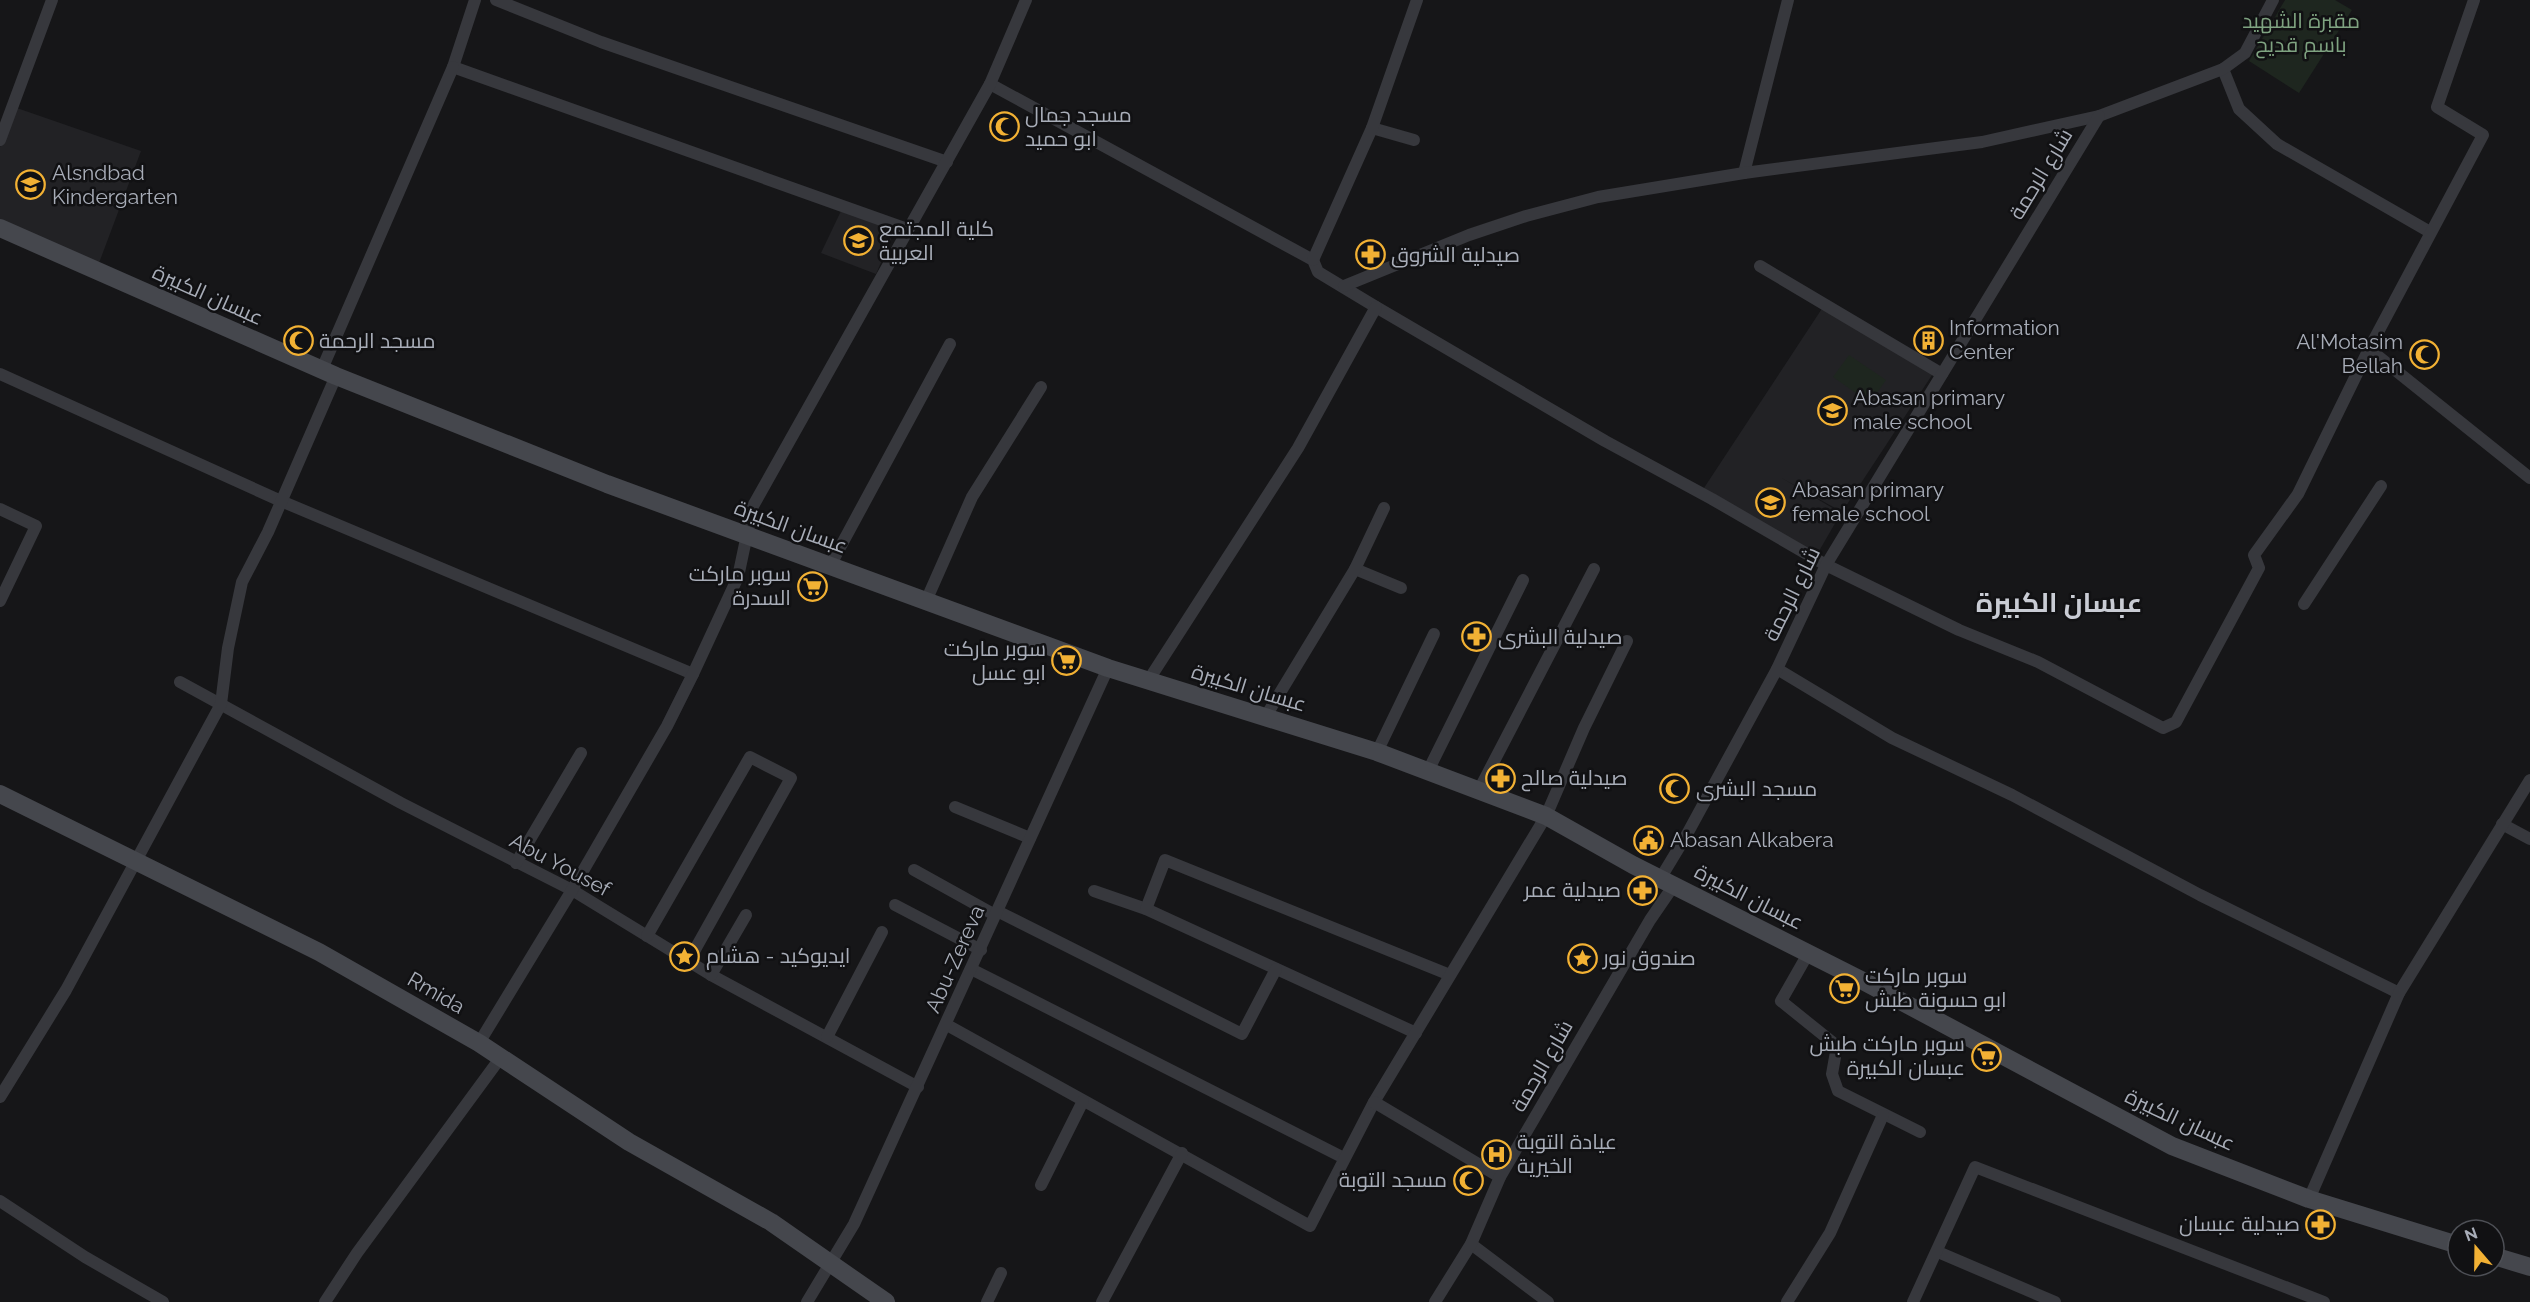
<svg xmlns="http://www.w3.org/2000/svg" width="2530" height="1302" font-family="Raleway,Cairo,sans-serif">
	<style>
		.built { fill: #222225 }
		.green { fill: #1e261f }
		.lines { fill: none; stroke-linecap: round; stroke-linejoin: round }
		.street { stroke: #37383d; stroke-width: 12 }
		.secondary { stroke: #45474d; stroke-width: 18 }
		.labels { text-anchor: middle; stroke-width: 5; stroke-linejoin: round; paint-order: stroke }
		.park-label { font-size: 21px; fill: #7fa381; stroke: #111113 }
		.poi-label { font-size: 21px; fill: #a8adb8; stroke: #111113; text-anchor: start }
		.street-label { font-size: 21px; fill: #a8adb8; stroke: #111113 }
		.district-label { font-size: 27px; font-weight: bold; fill: #c9ccd4; stroke: #111113 }
	</style>
	<rect width="100%" height="100%" fill="#161618"/>
	<g class="built">
		<path d="M14,107L141,151L99,263L0,222V147Z"/>
		<path d="M841,211L895,230L876,274L821,253Z"/>
		<path d="M1825,304L1934,372L1842,512L1780,477L1841,513L1815,558L1702,491Z"/>
	</g>
	<g class="green">
		<path d="M2285,0H2335L2352,10L2299,93L2249,61Z"/>
		<path d="M1849,355L1886,380L1870,403L1833,377Z"/>
	</g>
	<g class="lines">
		<g class="street">
			<path d="M475,0L453,67L907,229"/>
			<path d="M496,0L601,42L947,162"/>
			<path d="M2223,69L2239,109L2277,144L2430,232"/>
			<path d="M990,84L1313,260L1318,272L1376,307L1605,441L1712,499L1826,565L1959,630L2038,662L2163,728L2176,722L2259,568L2254,555L2298,494L2369,349L2483,135L2437,107L2474,0"/>
			<path d="M1372,128L1414,140"/>
			<path d="M0,140L52,0"/>
			<path d="M1744,173L1788,0"/>
			<path d="M1313,260L1372,128L1417,0"/>
			<path d="M1760,266L1942,374"/>
			<path d="M1344,286L1469,235L1526,216L1598,197L1744,173L1982,142L2099,116L2223,69L2245,53L2273,0"/>
			<path d="M2369,349L2530,478"/>
			<path d="M322,369L453,67"/>
			<path d="M0,374L281,501L693,674"/>
			<path d="M0,509L36,526L0,601"/>
			<path d="M830,566L950,344"/>
			<path d="M1355,569L1401,588"/>
			<path d="M926,601L972,497L1041,387"/>
			<path d="M2304,604L2381,486"/>
			<path d="M1777,669L1892,738L2012,795L2200,895L2399,993"/>
			<path d="M1148,681L1298,448L1376,307"/>
			<path d="M180,682L401,803L572,890L711,975L918,1087"/>
			<path d="M1266,716L1355,569L1384,508"/>
			<path d="M1377,752L1434,634"/>
			<path d="M1428,771L1523,580"/>
			<path d="M1479,790L1594,569"/>
			<path d="M955,807L1030,838"/>
			<path d="M2502,824L2530,839"/>
			<path d="M516,863L581,753"/>
			<path d="M914,870L995,915"/>
			<path d="M1660,879L1686,836L1777,669L1826,565L2099,116"/>
			<path d="M1094,891L1146,909L1416,1033"/>
			<path d="M895,905L981,950"/>
			<path d="M1146,909L1165,860L1450,975"/>
			<path d="M997,911L1242,1034L1276,969"/>
			<path d="M647,936L750,757L791,778L688,962"/>
			<path d="M1809,952L1781,1001L1837,1046L1832,1074L1838,1091L1920,1132"/>
			<path d="M971,969L1344,1158"/>
			<path d="M711,975L746,915"/>
			<path d="M947,1025L1310,1226L1374,1102L1546,816L1584,728L1627,641"/>
			<path d="M827,1037L882,932"/>
			<path d="M479,1043L572,890L667,726L693,674L738,577L753,506L990,84L1026,0"/>
			<path d="M0,1097L66,990L221,704L228,648L242,582L268,532L336,376"/>
			<path d="M1374,1102L1500,1177"/>
			<path d="M1041,1185L1083,1101"/>
			<path d="M2309,1199L2399,993L2530,780"/>
			<path d="M0,1201L85,1257L163,1302"/>
			<path d="M1471,1244L1548,1302"/>
			<path d="M1938,1252L2055,1302"/>
			<path d="M325,1302L357,1253L501,1057"/>
			<path d="M807,1302L854,1224L1108,668"/>
			<path d="M987,1302L1001,1273"/>
			<path d="M1102,1302L1182,1153"/>
			<path d="M1435,1302L1471,1244L1500,1177L1650,920L1674,885"/>
			<path d="M1787,1302L1830,1233L1883,1115"/>
			<path d="M1913,1302L1975,1167L2324,1302"/>
		</g>
		<g class="secondary">
			<path d="M0,228L336,376L607,484L1108,668L1377,752L1546,816L1633,865L1865,982L2172,1146L2309,1199L2458,1245"/>
			<path d="M0,794L319,952L479,1043L629,1142L771,1222L886,1302"/>
			<path d="M2494,1256L2530,1267"/>
		</g>
	</g>
	<defs>
		<symbol id="mosque-ring" viewBox="-11 -11 22 22"><circle r="9.5" fill="#111113" stroke="#f2b134" stroke-width="1.5"/><path d="M3.5-4.9A6 6 0 1 0 3.5 4.9A5 5 0 1 1 3.5-4.9Z" fill="#f2b134"/></symbol>
		<symbol id="school-ring" viewBox="-11 -11 22 22"><circle r="9.5" fill="#111113" stroke="#f2b134" stroke-width="1.5"/><path d="M0-5L7-2L0 1L-7-2ZM-4 1L0 2.5L4 1V4Q0 6-4 4Z" fill="#f2b134"/></symbol>
		<symbol id="university-ring" viewBox="-11 -11 22 22"><circle r="9.5" fill="#111113" stroke="#f2b134" stroke-width="1.5"/><path d="M0-5L7-2L0 1L-7-2ZM-4 1L0 2.5L4 1V4Q0 6-4 4Z" fill="#f2b134"/></symbol>
		<symbol id="pharmacy-ring" viewBox="-11 -11 22 22"><circle r="9.5" fill="#111113" stroke="#f2b134" stroke-width="1.5"/><path d="M-2-6h4v4h4v4h-4v4h-4v-4h-4v-4h4Z" fill="#f2b134"/></symbol>
		<symbol id="building-ring" viewBox="-11 -11 22 22"><circle r="9.5" fill="#111113" stroke="#f2b134" stroke-width="1.5"/><path d="M-4-6H4V6H1V3H-1V6H-4ZM-2.5-4.3h1.7v1.8h-1.7ZM.8-4.3h1.7v1.8H.8ZM-2.5-1h1.7V.8h-1.7ZM.8-1h1.7V.8H.8Z" fill="#f2b134"/></symbol>
		<symbol id="supermarket-ring" viewBox="-11 -11 22 22"><circle r="9.5" fill="#111113" stroke="#f2b134" stroke-width="1.5"/><path d="M-6-5.5h2.5l.6 2H6L4.5 2H-2.5L-4.4-4H-6ZM-1.5 3.2a1.3 1.3 0 1 0 .1 0ZM3 3.2a1.3 1.3 0 1 0 .1 0Z" fill="#f2b134"/></symbol>
		<symbol id="civic-ring" viewBox="-11 -11 22 22"><circle r="9.5" fill="#111113" stroke="#f2b134" stroke-width="1.5"/><path d="M-.6-6.5H3V-4.5H.6V-3L4-1V1h2V6H-6V1h2V-1L-.6-3ZM-1.2 2.5V6h2.4V2.5Z" fill="#f2b134"/></symbol>
		<symbol id="sight-ring" viewBox="-11 -11 22 22"><circle r="9.5" fill="#111113" stroke="#f2b134" stroke-width="1.5"/><path d="M0-6L1.8-2.2L6-1.7L2.9 1.2L3.7 5.4L0 3.3L-3.7 5.4L-2.9 1.2L-6-1.7L-1.8-2.2Z" fill="#f2b134"/></symbol>
		<symbol id="hospital-ring" viewBox="-11 -11 22 22"><circle r="9.5" fill="#111113" stroke="#f2b134" stroke-width="1.5"/><path d="M-5-5h3v3.5h4V-5h3V5h-3V1.5h-4V5h-3Z" fill="#f2b134"/></symbol>
	</defs>
	<g fill-rule="evenodd">
		<use href="#mosque-ring" x="988" y="110" width="33" height="33"/>
		<use href="#school-ring" x="14" y="168" width="33" height="33"/>
		<use href="#university-ring" x="842" y="224" width="33" height="33"/>
		<use href="#pharmacy-ring" x="1354" y="238" width="33" height="33"/>
		<use href="#building-ring" x="1912" y="324" width="33" height="33"/>
		<use href="#mosque-ring" x="282" y="324" width="33" height="33"/>
		<use href="#mosque-ring" x="2408" y="338" width="33" height="33"/>
		<use href="#school-ring" x="1816" y="394" width="33" height="33"/>
		<use href="#school-ring" x="1754" y="486" width="33" height="33"/>
		<use href="#supermarket-ring" x="796" y="570" width="33" height="33"/>
		<use href="#pharmacy-ring" x="1460" y="620" width="33" height="33"/>
		<use href="#supermarket-ring" x="1050" y="644" width="33" height="33"/>
		<use href="#pharmacy-ring" x="1484" y="762" width="33" height="33"/>
		<use href="#mosque-ring" x="1658" y="772" width="33" height="33"/>
		<use href="#civic-ring" x="1632" y="824" width="33" height="33"/>
		<use href="#pharmacy-ring" x="1626" y="874" width="33" height="33"/>
		<use href="#sight-ring" x="668" y="940" width="33" height="33"/>
		<use href="#sight-ring" x="1566" y="942" width="33" height="33"/>
		<use href="#supermarket-ring" x="1828" y="972" width="33" height="33"/>
		<use href="#supermarket-ring" x="1970" y="1040" width="33" height="33"/>
		<use href="#hospital-ring" x="1480" y="1138" width="33" height="33"/>
		<use href="#mosque-ring" x="1452" y="1164" width="33" height="33"/>
		<use href="#pharmacy-ring" x="2304" y="1208" width="33" height="33"/>
	</g>
	<g class="labels">
		<g class="park-label">
			<text x="2301" y="28">مقبرة الشهيد<tspan x="2301" dy="24">باسم قديح</tspan></text>
		</g>
		<g class="poi-label">
			<text x="1025" y="122">مسجد جمال<tspan x="1025" dy="24">ابو حميد</tspan></text>
			<text x="52" y="180">Alsndbad<tspan x="52" dy="24">Kindergarten</tspan></text>
			<text x="879" y="236">كلية المجتمع<tspan x="879" dy="24">العربية</tspan></text>
			<text x="1391" y="262">صيدلية الشروق</text>
			<text x="1949" y="335">Information<tspan x="1949" dy="24">Center</tspan></text>
			<text x="319" y="348">مسجد الرحمة</text>
			<text x="2403" y="349" text-anchor="end">Al'Motasim<tspan x="2403" dy="24">Bellah</tspan></text>
			<text x="1853" y="405">Abasan primary<tspan x="1853" dy="24">male school</tspan></text>
			<text x="1792" y="497">Abasan primary<tspan x="1792" dy="24">female school</tspan></text>
			<text x="791" y="581" text-anchor="end">سوبر ماركت<tspan x="791" dy="24">السدرة</tspan></text>
			<text x="1498" y="644">صيدلية البشرى</text>
			<text x="1046" y="656" text-anchor="end">سوبر ماركت<tspan x="1046" dy="24">ابو عسل</tspan></text>
			<text x="1521" y="785">صيدلية صالح</text>
			<text x="1696" y="796">مسجد البشرى</text>
			<text x="1670" y="847">Abasan Alkabera</text>
			<text x="1621" y="897" text-anchor="end">صيدلية عمر</text>
			<text x="706" y="963">ايديوكيد - هشام</text>
			<text x="1603" y="965">صندوق نور</text>
			<text x="1865" y="983">سوبر ماركت<tspan x="1865" dy="24">ابو حسونة طبش</tspan></text>
			<text x="1965" y="1051" text-anchor="end">سوبر ماركت طبش<tspan x="1965" dy="24">عبسان الكبيرة</tspan></text>
			<text x="1517" y="1149">عيادة التوبة<tspan x="1517" dy="24">الخيرية</tspan></text>
			<text x="1447" y="1187" text-anchor="end">مسجد التوبة</text>
			<text x="2300" y="1231" text-anchor="end">صيدلية عبسان</text>
		</g>
		<g class="street-label">
			<text transform="translate(2041 174) rotate(-59)" y="7">شارع الرحمة</text>
			<text transform="translate(208 295) rotate(24)" y="7">عبسان الكبيرة</text>
			<text transform="translate(791 527) rotate(20)" y="7">عبسان الكبيرة</text>
			<text transform="translate(1792 594) rotate(-64)" y="7">شارع الرحمة</text>
			<text transform="translate(1249 688) rotate(17)" y="7">عبسان الكبيرة</text>
			<text transform="translate(560 865) rotate(28)" y="7">Abu Yousef</text>
			<text transform="translate(1749 897) rotate(27)" y="7">عبسان الكبيرة</text>
			<text transform="translate(955 959) rotate(-66)" y="7">Abu-Zereva</text>
			<text transform="translate(436 993) rotate(30)" y="7">Rmida</text>
			<text transform="translate(1542 1066) rotate(-60)" y="7">شارع الرحمة</text>
			<text transform="translate(2180 1120) rotate(25)" y="7">عبسان الكبيرة</text>
		</g>
		<g class="district-label">
			<text x="2059" y="612">عبسان الكبيرة</text>
		</g>
	</g>
	<g transform="translate(2476 1248) rotate(340)"><circle r="28" fill="#111113" stroke="#4d4f55" stroke-width="1.5"/>
	<path d="M0-4.5L10 22L0 15L-10 22Z" fill="#f2b134"/>
	<text y="-9" font-size="16" font-weight="bold" text-anchor="middle" fill="#a8adb8">N</text>
	</g>
</svg>
